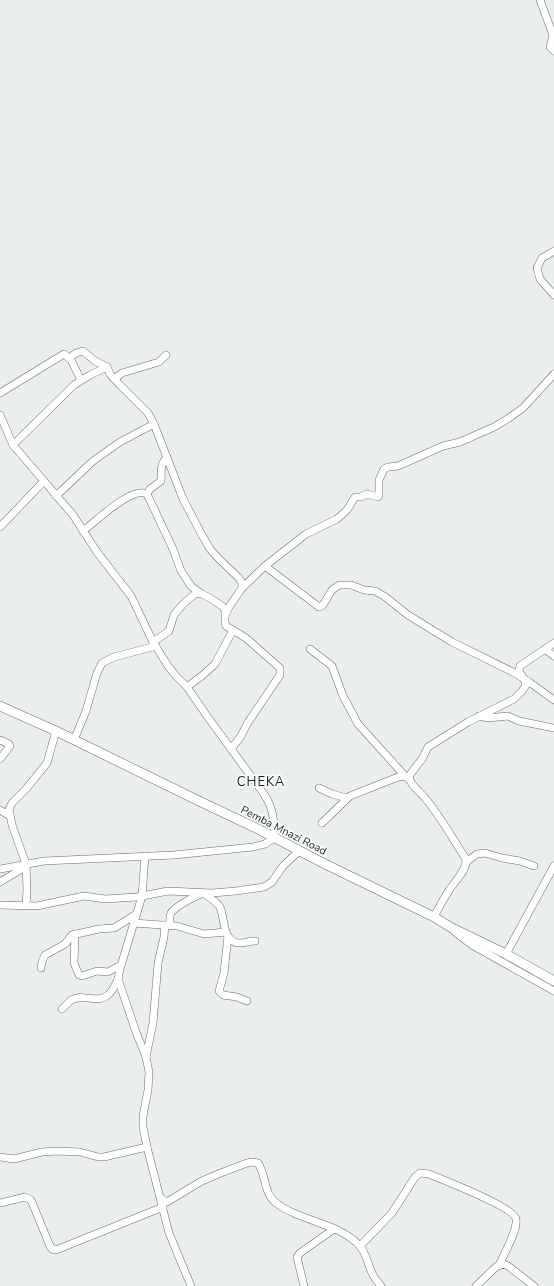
<svg xmlns="http://www.w3.org/2000/svg" width="554" height="1286" font-family="'Nunito Sans',sans-serif">
	<style>
		.lines { fill: none; stroke-linecap: round; stroke-linejoin: round }
		.minor-casing { stroke: #696d6d; stroke-width: 8 }
		.major-casing { stroke: #696d6d; stroke-width: 10 }
		.minor { stroke: #fff; stroke-width: 7 }
		.major { stroke: #fff; stroke-width: 9 }
		.labels { text-anchor: middle; stroke-width: 4; stroke-linejoin: round; paint-order: stroke }
		.street-label { font-size: 11px; fill: #1f2121; stroke: #f7fcfb }
		.quarter-label { font-size: 13px; letter-spacing: 1px; fill: #1f2121; stroke: #f7fcfb }
	</style>
	<rect width="100%" height="100%" fill="#eaeeed"/>
	<g class="lines">
		<defs>
			<g id="minor">
				<path d="M540,0L553,35L550,47L554,51"/>
				<path d="M554,251L542,258L537,268L540,279L554,295"/>
				<path d="M69,358L76,353L83,351L95,361L107,367L110,374L120,385L148,413L154,424L183,499L202,535L210,549L220,560L239,578L242,583V588L229,607L226,614"/>
				<path d="M114,379L122,373L159,362L166,355"/>
				<path d="M0,393L64,354L71,360L81,380"/>
				<path d="M0,415L13,445L73,515L97,552L131,596L153,642L168,666L176,676L187,687L207,716L264,794C273,808 275,821 274,838L265,844L253,847L174,855L44,861L0,869"/>
				<path d="M13,445L74,385L90,375L107,367"/>
				<path d="M167,457C159,466 162,470 161,481L150,489L147,494L173,549L181,571L191,586L200,593"/>
				<path d="M56,496L93,461L120,442L154,424"/>
				<path d="M0,527L44,481"/>
				<path d="M83,531C95,522 133,485 147,494"/>
				<path d="M265,566L306,534L337,519L347,510L355,497H361L367,494L378,497L379,495V480L384,469L388,467L398,466L443,446L460,442L494,427L509,418L523,408L554,374"/>
				<path d="M242,588L265,566L319,607L323,605L332,590L339,585H351L364,590L375,591L384,596L408,615L452,642L515,673L529,682L554,700"/>
				<path d="M153,642L169,631L174,615L183,604L195,594L200,593L210,598L222,606L225,610V623L226,626L246,638L280,668V675L247,724L241,736L231,749"/>
				<path d="M310,649L332,666L343,696L358,724L405,776"/>
				<path d="M545,649L554,656"/>
				<path d="M187,687L203,675L215,664L233,630"/>
				<path d="M479,716L488,718L508,716L519,721L554,728"/>
				<path d="M0,740L9,744L10,746L0,759"/>
				<path d="M74,740L86,711L97,673L102,663L114,657L156,646"/>
				<path d="M319,788L332,794L347,798"/>
				<path d="M0,810L10,816"/>
				<path d="M322,823L350,796L398,777L405,776L407,778"/>
				<path d="M145,856L142,896L120,969L118,979L136,1032L146,1057L149,1072L148,1090L143,1116V1127L147,1147L169,1233L191,1286"/>
				<path d="M466,862L477,854L485,853L502,858L520,861L534,866"/>
				<path d="M0,882L25,867"/>
				<path d="M0,905L37,906L84,896L105,899L137,897L168,891L212,893L236,891L264,887L272,882L283,866L299,851"/>
				<path d="M26,906L27,890L26,864L12,825L9,809L12,803L26,789L47,763L56,731"/>
				<path d="M434,917C439,907 444,898 450,889C455,881 468,869 466,859C452,838 441,817 425,798C420,792 409,784 409,776L422,759L428,747L468,722L514,699L522,691L526,685L524,679L519,671L520,666L554,643"/>
				<path d="M133,923L177,926L204,934L226,932"/>
				<path d="M170,926C170,921 169,917 171,913C177,905 194,897 203,893C209,897 216,901 220,907C225,918 222,943 240,943C245,943 250,941 255,941"/>
				<path d="M455,932L472,945L554,991"/>
				<path d="M75,934L74,963L79,975L82,976L97,971L108,972L121,965"/>
				<path d="M228,936L224,973L219,991L223,995L237,997L247,1001"/>
				<path d="M506,954L554,866"/>
				<path d="M41,968L42,962L45,955L65,944L72,935L99,929L114,928L135,915"/>
				<path d="M62,1009C65,1006 68,1003 71,1000C82,993 97,1004 108,995C113,991 115,985 118,979"/>
				<path d="M146,1057L153,1023L158,963L164,937L165,925"/>
				<path d="M0,1157L14,1159L42,1152L56,1151L80,1152L98,1157H104L147,1147"/>
				<path d="M161,1198L167,1202L200,1182L218,1174L247,1163L253,1162L258,1163C266,1175 264,1193 275,1202C300,1222 337,1222 359,1245C366,1252 368,1265 372,1273C374,1278 378,1282 381,1286"/>
				<path d="M0,1203L25,1197L31,1200L50,1246L52,1249L56,1250L163,1207"/>
				<path d="M360,1246L392,1213L415,1177L420,1173L429,1174C443,1180 514,1207 516,1219C518,1230 504,1254 499,1265"/>
				<path d="M304,1286L297,1257L300,1253L334,1229"/>
				<path d="M476,1286L496,1267L503,1264L508,1266L534,1286"/>
			</g>
			<path id="major" d="M0,706L56,731L201,802L258,829L325,864L434,917L452,928L506,954L554,981"/>
		</defs>
		<use href="#minor" class="minor-casing"/>
		<use href="#major" class="major-casing"/>
		<use href="#minor" class="minor"/>
		<use href="#major" class="major"/>
	</g>
	<g class="labels">
		<g class="street-label">
			<text transform="translate(284 830) rotate(27)" y="4">Pemba Mnazi Road</text>
		</g>
		<g class="quarter-label">
			<text x="261" y="786">CHEKA</text>
		</g>
	</g>
</svg>
